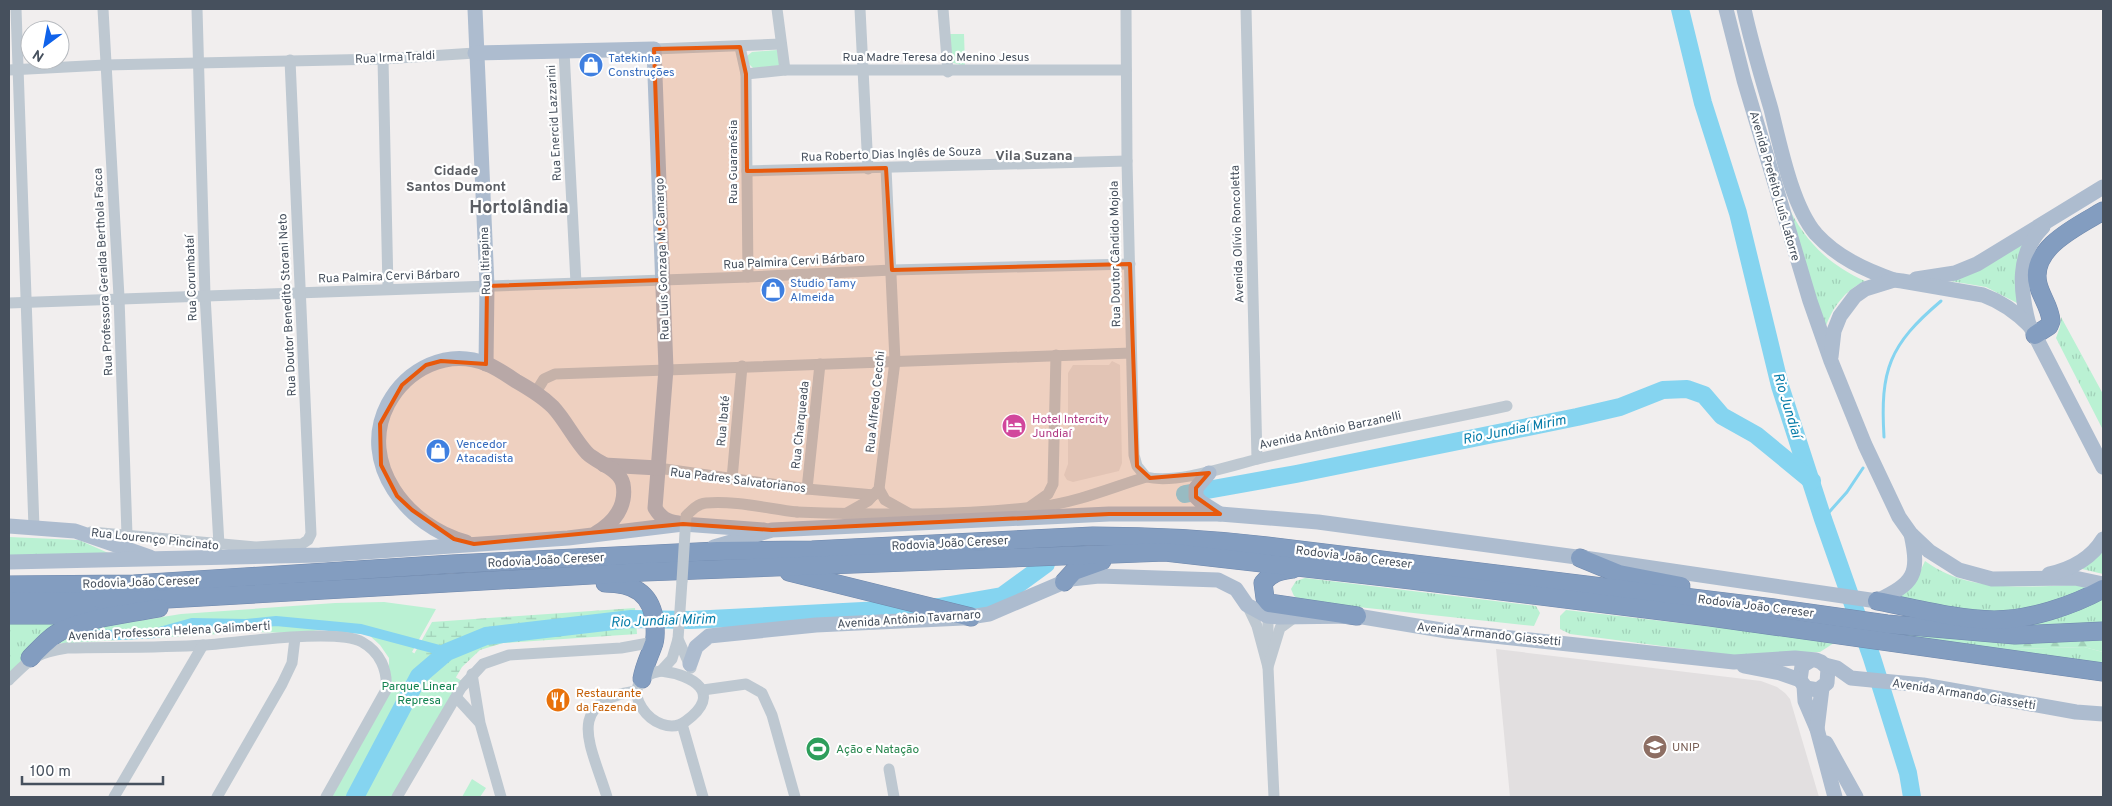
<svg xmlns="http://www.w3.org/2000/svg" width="2112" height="806" font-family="Overpass,sans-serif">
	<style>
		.education { fill: #e2dfe0 }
		.grass { fill: url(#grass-tufts) }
		.forest { fill: url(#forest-firs) }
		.wetland { fill: url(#wetland-marsh) }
		.park { fill: #baf1d3 }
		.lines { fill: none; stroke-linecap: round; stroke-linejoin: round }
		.stream { stroke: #85d4f0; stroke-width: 3 }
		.canal { stroke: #85d4f0; stroke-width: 10 }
		.river { stroke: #85d4f0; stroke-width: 18 }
		.highway-casing { stroke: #6f88ac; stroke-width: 19 }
		.minor { stroke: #bec8d1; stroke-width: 11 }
		.major { stroke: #adbccf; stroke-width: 15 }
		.highway { stroke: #839dc0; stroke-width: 18 }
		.minor-bridge { stroke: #bec8d1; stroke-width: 11 }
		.marked { fill: #e8590c; fill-opacity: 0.2; stroke: #e8590c; stroke-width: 4; stroke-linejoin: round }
		.labels { text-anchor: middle; stroke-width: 4.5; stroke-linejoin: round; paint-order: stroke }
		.street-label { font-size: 12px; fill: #46505d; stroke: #fff }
		.shop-label { font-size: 12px; fill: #366cbe; stroke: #fff; text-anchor: start }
		.hotel-label { font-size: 12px; fill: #b23c85; stroke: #fff; text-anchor: start }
		.park-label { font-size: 12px; fill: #128351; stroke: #fff }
		.food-label { font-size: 12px; fill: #c56008; stroke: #fff; text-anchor: start }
		.education-label { font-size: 12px; fill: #785e54; stroke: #fff; text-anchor: start }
		.leisure-label { font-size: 12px; fill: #27864d; stroke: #fff; text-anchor: start }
		.neighbourhood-label { font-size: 14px; font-weight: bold; fill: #5b5e64; stroke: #fff }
		.water-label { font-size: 14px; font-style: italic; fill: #067ca9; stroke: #fff }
		.district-label { font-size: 18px; font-weight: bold; fill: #5b5e64; stroke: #fff }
	</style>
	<defs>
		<pattern id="grass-tufts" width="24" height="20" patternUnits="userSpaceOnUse" patternTransform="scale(1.25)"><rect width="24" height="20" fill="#baf1d3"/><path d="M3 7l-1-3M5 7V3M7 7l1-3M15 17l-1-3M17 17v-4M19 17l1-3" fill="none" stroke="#a1d0b8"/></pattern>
		<pattern id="forest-firs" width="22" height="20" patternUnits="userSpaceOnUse" patternTransform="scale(1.25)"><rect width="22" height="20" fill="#baf1d3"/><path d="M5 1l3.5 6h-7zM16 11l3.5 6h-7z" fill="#a1d0b8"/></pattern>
		<pattern id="wetland-marsh" width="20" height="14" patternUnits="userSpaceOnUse" patternTransform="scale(1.25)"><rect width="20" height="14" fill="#baf1d3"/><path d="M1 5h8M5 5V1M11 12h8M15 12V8" fill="none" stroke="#a1d0b8"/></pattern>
	</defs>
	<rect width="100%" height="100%" fill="#f1eeee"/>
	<g class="education">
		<path d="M1112,361L1120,365L1122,463L1119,471L1073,482L1067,480L1064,475L1068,464V373L1073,365H1109Z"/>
		<path d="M1496,649L1761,681L1777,687L1785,693L1790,699L1819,797H1510Z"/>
	</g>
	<g class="grass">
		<path d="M1786,202C1803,239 1827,264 1865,281C1844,291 1832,308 1825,329Z"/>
		<path d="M2030,234L2017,303L1986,287L1950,281Z"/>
		<path d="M2061,317L2103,394V430L2056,338L2060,327Z"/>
		<path d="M9,537L79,540L124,560L9,558Z"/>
		<path d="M2103,549V574L2082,569Z"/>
		<path d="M1925,561C1970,594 2026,586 2080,585L2093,588L2040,607L1989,614L1898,598L1916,580Z"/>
		<path d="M1305,578L1536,606L1540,613L1534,626L1303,601L1294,596L1291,589L1296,581Z"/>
		<path d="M2103,596V623L2025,627L2012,624Z"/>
		<path d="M1566,610L1837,641L1820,652L1738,656L1570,634L1560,629V616Z"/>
		<path d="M9,622L66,624L9,675Z"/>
		<path d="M1886,631L2012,644L2014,649L2084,647L2103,652V664L1885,634Z"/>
	</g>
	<path class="forest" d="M2103,639V652L2084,647L2013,649L2012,644Z"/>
	<path class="wetland" d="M635,608L637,634L503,643L480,650L462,667L385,797H334L432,622Z"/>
	<g class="park">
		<path d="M949,34H964L965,66L950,62Z"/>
		<path d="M777,50L782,56L779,68L754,69L748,63L747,56L752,52Z"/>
		<path d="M384,602L436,609L412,652L462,681L392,797H325L389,684V658L380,645L369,635L330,629L296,633L252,632L53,644L69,632L181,614L335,603Z"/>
		<path d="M472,779L486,788L480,797H462Z"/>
	</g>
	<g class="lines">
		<g class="stream">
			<path d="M1680,11L1682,9"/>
			<path d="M1884,437C1880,370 1889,345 1941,301"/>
			<path d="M1823,519L1847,492L1863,468"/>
		</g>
		<path class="canal" d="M84,634L121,635L156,633L192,623L246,624L276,621L361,629L447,652"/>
		<g class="river">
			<path d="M1680,9L1703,103L1738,213L1780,386L1823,519L1872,658L1908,773L1912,797"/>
			<path d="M1185,494L1296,474L1577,417L1620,407L1663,390L1687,389L1704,395L1722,416L1756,435L1812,481"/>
			<path d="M355,797L419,676L447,652L486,636L631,619L691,620L939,607L1002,596L1046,564"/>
		</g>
		<defs>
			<g id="highway">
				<path d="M2035,335L2049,326L2051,321C2050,307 2041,297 2038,284C2029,248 2078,226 2103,211"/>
				<path d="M1580,558L1619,574L1681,586"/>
				<path d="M1293,569C1280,571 1272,572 1263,583L1265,598L1269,603L1357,616"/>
				<path d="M789,572L971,617"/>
				<path d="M1064,582L1074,571L1102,561"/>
				<path d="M605,583C634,583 652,593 655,624C655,630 656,636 654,643C650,655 644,666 642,679"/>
				<path d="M9,585L134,584L452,564L717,551L812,550L1093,536C1152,536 1209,539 1267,546L1774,608L1887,624L2015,635L2103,631"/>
				<path d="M1877,601C1915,608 1955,619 1994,620C2029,620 2072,606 2103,589"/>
				<path d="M9,602L132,601L644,572L1165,552L1411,580L1710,617L2103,672"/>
				<path d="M9,615H93"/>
				<path d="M30,658C40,648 50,636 63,630C92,617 128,614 159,608"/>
			</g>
		</defs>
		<use href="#highway" class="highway-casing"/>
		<g class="minor">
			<path d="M16,9L34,528"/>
			<path d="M103,9L119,297L127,535"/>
			<path d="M197,9L205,295L219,545"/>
			<path d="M777,9L785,70"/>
			<path d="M860,9L868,169"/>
			<path d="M943,9L948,72"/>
			<path d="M1126,9L1127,161L1134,455L1137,466L1146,477C1177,484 1226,467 1258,459C1340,439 1424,424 1507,406"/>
			<path d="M1246,9L1257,459"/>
			<path d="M740,47L746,74L748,277"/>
			<path d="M654,49L781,44"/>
			<path d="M564,51L576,283"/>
			<path d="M383,59L388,289"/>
			<path d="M9,70L105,65L383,59L475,53"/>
			<path d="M746,74L785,70H1126"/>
			<path d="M747,171L1127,161"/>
			<path d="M9,303L748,277L892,270L1130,264"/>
			<path d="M536,392L544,379L555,374L1131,353"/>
			<path d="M658,468L807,489L874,495"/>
			<path d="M732,479L742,366"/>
			<path d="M807,489L820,364"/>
			<path d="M879,489L885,500L910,514"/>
			<path d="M1031,506L1048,494L1053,484L1056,355"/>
			<path d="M797,512C879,515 961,516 1044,506C1078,502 1113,487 1146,477"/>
			<path d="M845,514L868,501L879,489L895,361L886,168"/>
			<path d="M91,532L256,547L302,544L308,540L311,534L290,60"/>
			<path d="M682,581L678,639L691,668"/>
			<path d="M1247,605L1257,626L1268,667"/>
			<path d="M1268,652V609"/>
			<path d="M661,671C693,675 724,693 686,721C656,744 607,680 661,671Z"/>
			<path d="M661,671L672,659L678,639"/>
			<path d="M472,674L480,723L501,797"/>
			<path d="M9,680C31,658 35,653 67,648C112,647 158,648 204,645C237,643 336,628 362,642C380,652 388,670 386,690L326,797"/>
			<path d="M703,690L746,684L762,693L772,715L795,797"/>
			<path d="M456,697L479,722"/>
			<path d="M682,724L703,797"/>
			<path d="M889,769L894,797"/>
			<path d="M114,797L203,645"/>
			<path d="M217,797L282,684L292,663L295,638"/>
			<path d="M397,797L461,688L483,664L509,655L621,648L654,642"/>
			<path d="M607,797C592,747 562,702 636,691"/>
			<path d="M1274,797L1268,667L1280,628L1295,617"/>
		</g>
		<g class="major">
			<path d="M475,9L487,286L486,364"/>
			<path d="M1726,9L1744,80L1810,301L1831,361L1865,445L1899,517L1911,534L1929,551L1959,570L1992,579L2075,578L2103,584"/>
			<path d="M1744,9C1751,42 1761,75 1771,109C1780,145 1792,206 1816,234C1837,257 1865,270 1894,280"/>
			<path d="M475,53L654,49L666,369L655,508C661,518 666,521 678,523"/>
			<path d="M1916,279L1955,273L1977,264L2103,187"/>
			<path d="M2029,325C2020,291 2016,254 2043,227"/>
			<path d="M1831,357L1834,331L1840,316L1855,296L1865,289L1894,280L1902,281L1983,295C2002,302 2016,312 2030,326L2103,467"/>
			<path d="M604,465L658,468"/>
			<path d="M1209,473L1196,488V497L1201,502L1220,514"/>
			<path d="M9,526L75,531L150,557"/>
			<path d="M466,542C408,527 357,463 388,404C407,369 447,348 487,364C497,368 507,375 516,381C530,389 542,396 553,407C566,421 574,439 587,453C597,463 620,469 623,484C627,506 614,523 596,533"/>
			<path d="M714,547L772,530L1109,514H1220L1318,522L1591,559L1877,601C1914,583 1920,575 1911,534"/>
			<path d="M9,562L320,555L568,538L683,524L764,530"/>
			<path d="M2049,574C2071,569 2091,559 2103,539"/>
			<path d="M690,664L696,647L709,636L816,625L963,618L989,614L1071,579L1099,576L1218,580L1236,589L1247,605L1267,616L1279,617L1357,616L1447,631L1734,662L1795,658L1816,660L1821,662L1828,668L1827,683L1818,690L1806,688L1800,680L1802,666L1810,661"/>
			<path d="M1825,665L1837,668L1851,678L1923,685L2076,712L2103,714"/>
			<path d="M1744,666L1780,673L1800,680"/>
			<path d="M1804,686L1805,701L1817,729L1835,797"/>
			<path d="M1817,729L1822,688"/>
			<path d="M1826,743L1856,797"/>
		</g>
		<use href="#highway" class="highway"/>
		<path class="minor-bridge" d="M682,581L686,516C692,510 697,504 706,503C733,500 770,509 797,512"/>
	</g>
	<path class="marked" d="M740,47L746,74L747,171L886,168L892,270L1130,264L1137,466L1150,478L1209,473L1196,488V497L1220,514H1109L772,530L683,524L474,544L454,539L412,510L397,496L381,465L380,424L402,385L426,365L441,361L486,364L487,286L662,280L654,49Z"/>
	<defs>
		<symbol id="shop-disc" viewBox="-11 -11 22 22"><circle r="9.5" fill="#3f7fe0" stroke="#fff"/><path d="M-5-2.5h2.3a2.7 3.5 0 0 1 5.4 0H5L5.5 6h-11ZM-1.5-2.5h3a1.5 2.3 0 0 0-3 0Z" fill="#fff"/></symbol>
		<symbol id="hotel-disc" viewBox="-11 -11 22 22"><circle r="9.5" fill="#d1479c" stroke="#fff"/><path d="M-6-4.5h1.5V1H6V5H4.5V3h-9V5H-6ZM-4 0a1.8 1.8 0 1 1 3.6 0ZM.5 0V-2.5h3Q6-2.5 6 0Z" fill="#fff"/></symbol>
		<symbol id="restaurant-disc" viewBox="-11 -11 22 22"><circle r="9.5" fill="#e8710a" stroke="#fff"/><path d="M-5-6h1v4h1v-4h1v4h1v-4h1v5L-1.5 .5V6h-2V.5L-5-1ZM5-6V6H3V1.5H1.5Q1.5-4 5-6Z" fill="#fff"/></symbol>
		<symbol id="university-disc" viewBox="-11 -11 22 22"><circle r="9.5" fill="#8d6e63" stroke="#fff"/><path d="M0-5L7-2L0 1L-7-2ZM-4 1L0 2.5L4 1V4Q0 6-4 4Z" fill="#fff"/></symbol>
		<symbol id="stadium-disc" viewBox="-11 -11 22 22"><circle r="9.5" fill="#2e9e5b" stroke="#fff"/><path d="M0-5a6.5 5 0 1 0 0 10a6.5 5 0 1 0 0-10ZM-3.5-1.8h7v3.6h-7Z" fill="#fff"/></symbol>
	</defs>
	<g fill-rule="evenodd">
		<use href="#shop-disc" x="577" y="51" width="28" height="28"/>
		<use href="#shop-disc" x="759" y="276" width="28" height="28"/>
		<use href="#hotel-disc" x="1000" y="412" width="28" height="28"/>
		<use href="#shop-disc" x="424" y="437" width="28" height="28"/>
		<use href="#restaurant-disc" x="544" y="686" width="28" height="28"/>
		<use href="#university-disc" x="1641" y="733" width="28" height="28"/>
		<use href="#stadium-disc" x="804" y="735" width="28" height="28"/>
	</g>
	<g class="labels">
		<g class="street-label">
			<text transform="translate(395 57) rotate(-3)" y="4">Rua Irma Traldi</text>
			<text x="936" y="61">Rua Madre Teresa do Menino Jesus</text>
			<text transform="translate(554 123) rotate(-93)" y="4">Rua Enercid Lazzarini</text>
			<text transform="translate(891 154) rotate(-2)" y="4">Rua Roberto Dias Inglês de Souza</text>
			<text transform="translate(733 162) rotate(-90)" y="4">Rua Guaranésia</text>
			<text transform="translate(1775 186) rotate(74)" y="4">Avenida Prefeito Luís Latorre</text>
			<text transform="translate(1237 234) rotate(-92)" y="4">Avenida Olívio Roncoletta</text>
			<text transform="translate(1115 254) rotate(-91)" y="4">Rua Doutor Cândido Mojola</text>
			<text transform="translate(662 259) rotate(-92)" y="4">Rua Luís Gonzaga M. Camargo</text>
			<text transform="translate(485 261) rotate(-92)" y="4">Rua Itirapina</text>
			<text transform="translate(794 261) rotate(-3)" y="4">Rua Palmira Cervi Bárbaro</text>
			<text transform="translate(103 272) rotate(-93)" y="4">Rua Professora Geralda Berthola Facca</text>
			<text transform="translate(389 276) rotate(-2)" y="4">Rua Palmira Cervi Bárbaro</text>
			<text transform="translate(191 278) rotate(-92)" y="4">Rua Corumbataí</text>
			<text transform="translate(287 305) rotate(-93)" y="4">Rua Doutor Benedito Storani Neto</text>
			<text transform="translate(875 402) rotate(-84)" y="4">Rua Alfredo Cecchi</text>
			<text transform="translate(723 421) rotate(-85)" y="4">Rua Ibaté</text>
			<text transform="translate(800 425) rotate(-84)" y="4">Rua Charqueada</text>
			<text transform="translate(1330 430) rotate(-12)" y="4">Avenida Antônio Barzanelli</text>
			<text transform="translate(738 480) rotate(7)" y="4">Rua Padres Salvatorianos</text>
			<text transform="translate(155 539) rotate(6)" y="4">Rua Lourenço Pincinato</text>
			<text transform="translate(950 543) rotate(-3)" y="4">Rodovia João Cereser</text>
			<text transform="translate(1354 557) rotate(7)" y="4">Rodovia João Cereser</text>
			<text transform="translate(546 560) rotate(-3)" y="4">Rodovia João Cereser</text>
			<text transform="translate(141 582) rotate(-2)" y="4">Rodovia João Cereser</text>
			<text transform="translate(1756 606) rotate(7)" y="4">Rodovia João Cereser</text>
			<text transform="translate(909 619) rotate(-4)" y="4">Avenida Antônio Tavarnaro</text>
			<text transform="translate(169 631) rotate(-3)" y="4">Avenida Professora Helena Galimberti</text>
			<text transform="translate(1489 634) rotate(6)" y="4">Avenida Armando Giassetti</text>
			<text transform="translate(1964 694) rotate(9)" y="4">Avenida Armando Giassetti</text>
		</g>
		<g class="shop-label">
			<text x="608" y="62">Tatekinha<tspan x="608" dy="14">Construções</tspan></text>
			<text x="790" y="287">Studio Tamy<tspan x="790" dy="14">Almeida</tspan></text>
			<text x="456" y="448">Vencedor<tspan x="456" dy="14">Atacadista</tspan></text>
		</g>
		<g class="hotel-label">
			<text x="1032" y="423">Hotel Intercity<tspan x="1032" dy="14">Jundiaí</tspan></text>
		</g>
		<g class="park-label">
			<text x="419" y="690">Parque Linear<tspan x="419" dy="14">Represa</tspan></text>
		</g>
		<g class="food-label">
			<text x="576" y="697">Restaurante<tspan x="576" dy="14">da Fazenda</tspan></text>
		</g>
		<g class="education-label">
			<text x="1672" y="751">UNIP</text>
		</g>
		<g class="leisure-label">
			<text x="836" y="753">Ação e Natação</text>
		</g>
		<g class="neighbourhood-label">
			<text x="1034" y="160">Vila Suzana</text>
			<text x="456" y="175">Cidade<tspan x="456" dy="16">Santos Dumont</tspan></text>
		</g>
		<g class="water-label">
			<text transform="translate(1788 405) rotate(73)" y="5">Rio Jundiaí</text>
			<text transform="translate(1514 429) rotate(-11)" y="5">Rio Jundiaí Mirim</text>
			<text transform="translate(663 620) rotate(-2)" y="5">Rio Jundiaí Mirim</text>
		</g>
		<g class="district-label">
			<text x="519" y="213">Hortolândia</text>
		</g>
	</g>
	<rect width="2112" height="806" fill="none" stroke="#46505d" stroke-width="20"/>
	<g transform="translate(45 45) rotate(212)"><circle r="24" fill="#ffffff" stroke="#b5b9be"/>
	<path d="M0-4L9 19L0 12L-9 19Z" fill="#0f62ea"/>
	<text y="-8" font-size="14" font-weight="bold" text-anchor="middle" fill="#46505d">N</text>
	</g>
	<path d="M22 776v8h141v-8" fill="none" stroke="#46505d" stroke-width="2.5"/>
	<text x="30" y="776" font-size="15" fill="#46505d" stroke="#ffffff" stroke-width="4" paint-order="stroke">100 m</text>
</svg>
